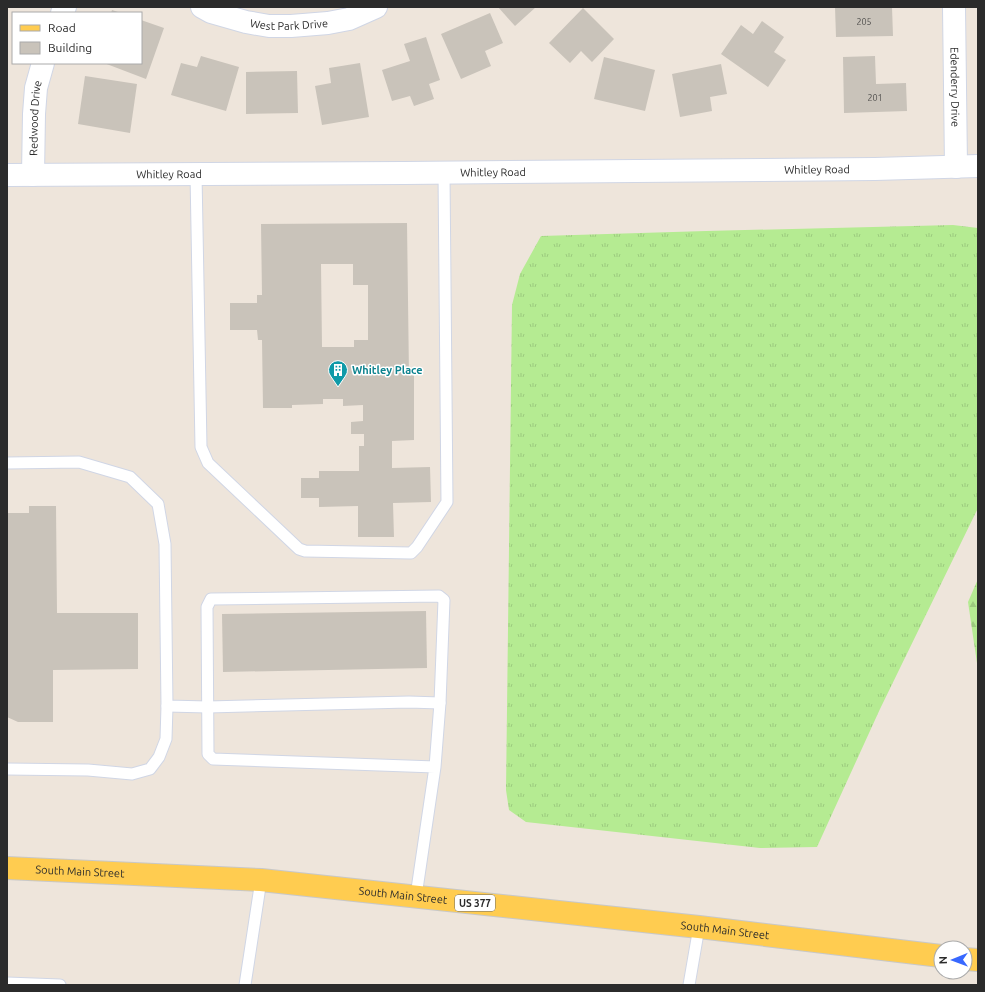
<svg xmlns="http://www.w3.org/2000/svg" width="985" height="992" font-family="Ubuntu,sans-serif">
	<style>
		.grass { fill: url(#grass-tufts) }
		.forest { fill: url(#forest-firs) }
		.building { fill: #c9c3ba; fill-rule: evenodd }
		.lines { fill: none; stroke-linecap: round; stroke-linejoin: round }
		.service-casing { stroke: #d0d6e5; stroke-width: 13 }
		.minor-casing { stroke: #d0d6e5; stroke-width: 24 }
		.tertiary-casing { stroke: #d0d6e5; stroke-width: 24 }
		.primary-casing { stroke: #c8c8c8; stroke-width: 24 }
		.service { stroke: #fff; stroke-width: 11 }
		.minor { stroke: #fff; stroke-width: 22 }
		.tertiary { stroke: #fff; stroke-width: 22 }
		.primary { stroke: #ffcc50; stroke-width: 22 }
		.labels { text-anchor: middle; stroke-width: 3; stroke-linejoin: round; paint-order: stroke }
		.number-label { font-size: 9px; fill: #52514f }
		.shield { fill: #fff; stroke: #6b6b6b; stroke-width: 1 }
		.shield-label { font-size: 10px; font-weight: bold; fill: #2b2b2b }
		.street-label { font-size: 11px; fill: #2b2b2b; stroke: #fff }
		.culture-label { font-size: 11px; font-weight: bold; fill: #0d838f; stroke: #fff; text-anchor: start }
	</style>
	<defs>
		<pattern id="grass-tufts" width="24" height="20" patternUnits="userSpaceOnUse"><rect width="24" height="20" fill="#b5eb92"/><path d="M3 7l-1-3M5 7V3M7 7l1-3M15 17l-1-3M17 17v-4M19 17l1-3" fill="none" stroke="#9cca7e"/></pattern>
		<pattern id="forest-firs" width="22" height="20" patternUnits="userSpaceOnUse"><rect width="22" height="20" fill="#b5eb92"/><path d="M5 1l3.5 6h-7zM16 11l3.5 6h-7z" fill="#9cca7e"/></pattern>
	</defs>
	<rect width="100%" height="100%" fill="#eee5db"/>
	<path class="grass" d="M953,225L978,228V508L880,709L817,847L760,848L526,822L509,810L506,790L512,305L520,274L541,236L706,231Z"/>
	<path class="forest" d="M978,579V670L968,602Z"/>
	<g class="building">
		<path d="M498,7H536L515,26Z"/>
		<path d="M835,7H892L893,36L836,37Z"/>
		<path d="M583,8L614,39L592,62L581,51L570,63L549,43Z"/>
		<path d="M112,10L121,13H111Z"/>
		<path d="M490,13L503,43L485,51L491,66L461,79L441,34Z"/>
		<path d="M141,20L164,28L146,79L104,63H141Z"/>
		<path d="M762,21L784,37L774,52L786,60L768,87L721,54L741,25L753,34Z"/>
		<path d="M426,37L440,80L429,84L434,99L414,106L410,96L392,101L382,70L410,61L404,44Z"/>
		<path d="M201,56L239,67L226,111L171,95L181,63L197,67Z"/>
		<path d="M875,56L876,84L906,83L907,111L844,113L843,57Z"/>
		<path d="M604,57L655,70L645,111L594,99Z"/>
		<path d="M360,63L369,117L322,125L315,86L331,83L329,68Z"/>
		<path d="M721,64L727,94L710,97L712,111L680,117L672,74Z"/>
		<path d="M297,71L298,113L246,114V72Z"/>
		<path d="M85,76L137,84L130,133L78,124Z"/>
		<path d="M407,223L409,376L414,375V440L392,441V468L430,467L431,502L393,503L394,537H358V506L319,507V498H301V478H319V471H359V446H364V434H351V422L363,421V405L343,406V399H323V404L292,405V408H263L262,340H258L257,330H230V303H257V295H262L261,224ZM321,264H353V285H368V340H354V347H322Z"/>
		<path d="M29,506H56L57,613H138V669L53,670V722H18L7,717V513H29Z"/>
		<path d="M426,611L427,668L223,672L222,614Z"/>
	</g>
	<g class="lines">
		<defs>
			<g id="service">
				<path d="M196,174L201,447L208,463L299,549L305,551L411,553L417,547L447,502L444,173"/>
				<path d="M7,463L79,462L130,477L158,504L165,544L167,706L208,707L409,702L440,703"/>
				<path d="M7,769L88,770L132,774L150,769L159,757L166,739L167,706"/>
				<path d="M416,896L435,767L440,703L444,600L439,596L211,599L207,607L208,754L213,759L435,767"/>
				<path d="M7,983L60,985"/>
				<path d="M245,985L261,880"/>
				<path d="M689,985L699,927"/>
			</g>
			<g id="minor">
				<path id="s1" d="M202,7L211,12L246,22L269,26H291L328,23L349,19L376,7"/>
				<path id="s2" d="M954,7L956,167"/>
				<path d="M62,13L65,7"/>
				<path id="s3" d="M33,175L34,114L36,88L43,63"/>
			</g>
			<g id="tertiary">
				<path id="s4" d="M7,175L404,173L875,169L978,166"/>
			</g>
			<g id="primary">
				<path id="s5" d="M7,868L261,880L699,927L941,956"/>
				<path d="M965,959L978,960"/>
			</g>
		</defs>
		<use href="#service" class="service-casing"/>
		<use href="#minor" class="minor-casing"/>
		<use href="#tertiary" class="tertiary-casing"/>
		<use href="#primary" class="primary-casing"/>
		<use href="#service" class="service"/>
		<use href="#minor" class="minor"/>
		<use href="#tertiary" class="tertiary"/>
		<use href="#primary" class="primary"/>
	</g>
	<defs>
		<symbol id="building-pin" viewBox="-11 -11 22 30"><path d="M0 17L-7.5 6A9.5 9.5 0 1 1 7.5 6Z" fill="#0f9aa8" stroke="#fff"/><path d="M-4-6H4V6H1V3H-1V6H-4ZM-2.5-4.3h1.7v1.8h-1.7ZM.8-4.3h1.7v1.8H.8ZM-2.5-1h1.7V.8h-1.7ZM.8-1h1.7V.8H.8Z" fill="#fff"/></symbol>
	</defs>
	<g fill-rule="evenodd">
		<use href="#building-pin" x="327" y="359" width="22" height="30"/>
	</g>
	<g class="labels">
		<g class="number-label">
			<text x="864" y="25">205</text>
			<text x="875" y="101">201</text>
		</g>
		<rect class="shield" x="455" y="895" width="40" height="16" rx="3"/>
		<g class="shield-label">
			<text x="475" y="907">US 377</text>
		</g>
		<g class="street-label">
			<text dy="4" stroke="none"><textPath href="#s1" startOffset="90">West Park Drive</textPath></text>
			<text dy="4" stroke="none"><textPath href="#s2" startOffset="80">Edenderry Drive</textPath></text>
			<text dy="4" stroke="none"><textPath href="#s3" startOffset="57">Redwood Drive</textPath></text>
			<text dy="4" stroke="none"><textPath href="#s4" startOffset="810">Whitley Road</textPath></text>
			<text dy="4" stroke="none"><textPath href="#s4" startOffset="486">Whitley Road</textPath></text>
			<text dy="4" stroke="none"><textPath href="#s4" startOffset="162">Whitley Road</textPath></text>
			<text dy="4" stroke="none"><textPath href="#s5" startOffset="73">South Main Street</textPath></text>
			<text dy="4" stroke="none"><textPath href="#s5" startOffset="397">South Main Street</textPath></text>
			<text dy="4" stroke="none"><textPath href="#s5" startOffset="721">South Main Street</textPath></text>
		</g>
		<g class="culture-label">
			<text x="352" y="374">Whitley Place</text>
		</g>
	</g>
	<rect width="985" height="992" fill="none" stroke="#2b2b2b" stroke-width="16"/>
	<rect x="12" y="12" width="130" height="52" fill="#ffffff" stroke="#aaaaaa"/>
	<rect x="20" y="25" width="20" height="6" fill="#ffcc50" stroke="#aaaaaa"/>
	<text x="48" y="32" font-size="12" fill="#2b2b2b">Road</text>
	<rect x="20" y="42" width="20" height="12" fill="#c9c3ba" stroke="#aaaaaa"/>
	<text x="48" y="52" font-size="12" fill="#2b2b2b">Building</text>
	<g transform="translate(953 960) rotate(269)"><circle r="19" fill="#ffffff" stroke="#aaaaaa"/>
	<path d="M0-3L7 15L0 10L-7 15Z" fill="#3868ff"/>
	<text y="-6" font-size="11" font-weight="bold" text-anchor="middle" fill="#2b2b2b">N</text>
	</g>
</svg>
